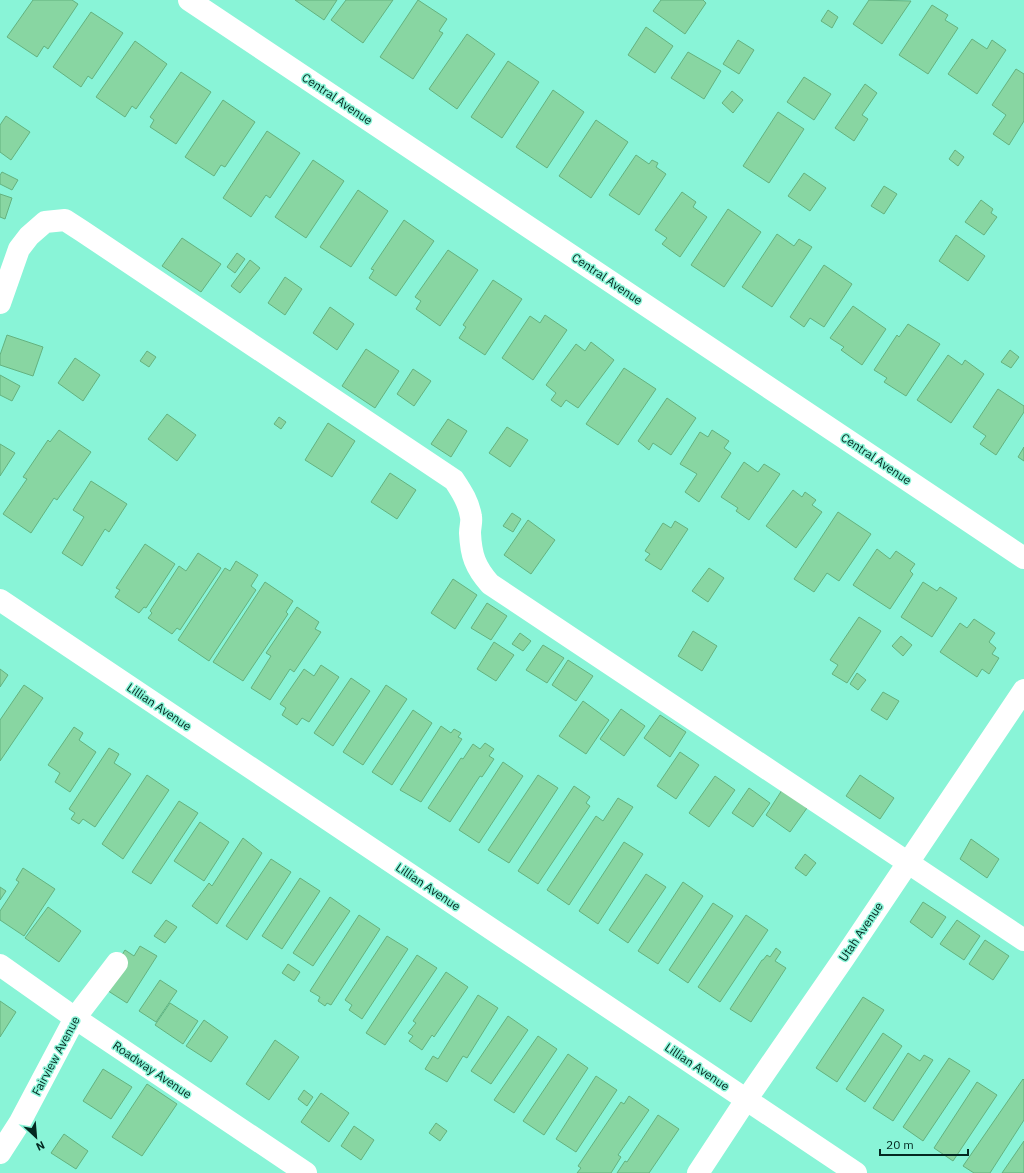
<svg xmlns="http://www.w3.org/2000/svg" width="1024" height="1173" font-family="'IBM Plex Sans',sans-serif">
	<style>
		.building { fill: #88d6a2; stroke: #63b27f }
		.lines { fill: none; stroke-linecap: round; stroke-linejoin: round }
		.minor { stroke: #fff; stroke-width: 22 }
		.labels { text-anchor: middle; stroke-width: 3; stroke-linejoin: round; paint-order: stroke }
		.street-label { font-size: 12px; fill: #042820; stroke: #89f4d7 }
	</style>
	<rect width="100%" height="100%" fill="#89f4d7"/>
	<g class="building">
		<path d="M33,0H72L78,4L48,49L44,46L37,57L7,37Z"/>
		<path d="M295,0H337L324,20Z"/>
		<path d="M346,0H393L363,43L331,20Z"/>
		<path d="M418,0L447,19L439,31L443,33L413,79L380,57Z"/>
		<path d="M661,0H703L706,3L685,34L653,11Z"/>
		<path d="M869,0L911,1L882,44L853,24Z"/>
		<path d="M932,5L948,15L945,20L958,28L928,74L899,55Z"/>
		<path d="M828,10L838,17L832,28L821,21Z"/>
		<path d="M91,12L123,33L92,79L88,76L81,87L53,67Z"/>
		<path d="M646,27L673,46L655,73L628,55Z"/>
		<path d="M467,34L495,54L457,109L429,89Z"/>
		<path d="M972,39L987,49L992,40L1006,50L977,94L948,74Z"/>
		<path d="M738,40L754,50L739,74L723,64Z"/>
		<path d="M135,41L167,64L136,109L132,106L125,117L96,97Z"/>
		<path d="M688,52L721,71L704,99L671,78Z"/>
		<path d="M508,61L539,82L502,138L471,117Z"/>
		<path d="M1016,69L1024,74V121L1009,145L993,134L1006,115L992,105Z"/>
		<path d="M181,72L211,92L176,144L150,127L154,120L150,117Z"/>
		<path d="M804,77L831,94L814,120L787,102Z"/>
		<path d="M865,84L877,93L862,115L868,119L854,141L835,128Z"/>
		<path d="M553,90L584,112L547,168L516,147Z"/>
		<path d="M732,91L743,100L733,113L722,103Z"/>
		<path d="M223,100L255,122L225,167L221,165L214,176L185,157Z"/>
		<path d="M778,112L804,129L769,183L743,166Z"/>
		<path d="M6,116L30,132L11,160L0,152V125Z"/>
		<path d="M596,120L628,142L591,198L559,176Z"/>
		<path d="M267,131L300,153L270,198L266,195L251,217L223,198Z"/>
		<path d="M955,150L964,157L958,166L949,159Z"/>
		<path d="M636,155L649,164L652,160L658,163L656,167L666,174L639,215L609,195Z"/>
		<path d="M313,160L344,181L306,238L275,217Z"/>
		<path d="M2,172L18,180L12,190L0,184V175Z"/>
		<path d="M804,173L826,188L810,211L788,196Z"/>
		<path d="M884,186L897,194L884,214L871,206Z"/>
		<path d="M358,190L388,211L351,267L320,247Z"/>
		<path d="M682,192L696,202L693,207L707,217L680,257L662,244L667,238L655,230Z"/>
		<path d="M0,194L12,198L5,219L0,217Z"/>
		<path d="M981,200L993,209L991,213L997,217L984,235L965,222Z"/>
		<path d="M728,209L761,232L724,287L691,265Z"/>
		<path d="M404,220L434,241L396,296L369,278L374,270L371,269Z"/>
		<path d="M777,234L794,246L799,239L812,247L772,307L742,287Z"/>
		<path d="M956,235L985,256L968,281L939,261Z"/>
		<path d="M182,238L221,264L201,292L162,266Z"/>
		<path d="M448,250L478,270L440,326L416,309L421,301L415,297Z"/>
		<path d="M237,253L245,259L235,273L227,267Z"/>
		<path d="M250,260L260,268L240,293L231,286Z"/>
		<path d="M824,265L852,284L824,327L810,318L804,327L790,317Z"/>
		<path d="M285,277L302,289L285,315L268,303Z"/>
		<path d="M493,280L522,299L485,355L459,338L466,327L463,325Z"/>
		<path d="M853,306L886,329L862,365L841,350L844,347L830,338Z"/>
		<path d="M330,307L354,324L337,350L313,333Z"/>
		<path d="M545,315L567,330L533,380L502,358L530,316L540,323Z"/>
		<path d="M908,324L940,344L906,396L884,382L887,378L874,370L897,335L899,337Z"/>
		<path d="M7,335L43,347L33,376L0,365V355Z"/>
		<path d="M591,342L614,360L578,408L566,400L561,407L551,400L556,393L546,385L576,344L585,351Z"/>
		<path d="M366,349L399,371L375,408L342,386Z"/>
		<path d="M1010,350L1019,357L1011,368L1001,362Z"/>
		<path d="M147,351L156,357L149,367L140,361Z"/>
		<path d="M948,355L962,365L965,360L984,374L951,423L917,400Z"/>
		<path d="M75,358L100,375L83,401L58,383Z"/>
		<path d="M624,368L656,389L618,445L586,424Z"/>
		<path d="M413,369L431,381L414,406L397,394Z"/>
		<path d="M0,375L20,386L12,401L0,395Z"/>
		<path d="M998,389L1024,406V412L996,455L980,444L986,436L973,427Z"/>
		<path d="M667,398L696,418L671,455L653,443L649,450L638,441Z"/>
		<path d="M167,414L196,435L177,461L148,439Z"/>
		<path d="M279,417L286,422L281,429L274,424Z"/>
		<path d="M448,419L467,431L451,457L431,444Z"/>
		<path d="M328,423L355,441L332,477L305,460Z"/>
		<path d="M507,427L528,440L510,467L489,453Z"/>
		<path d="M59,430L91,452L57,500L54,498L31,533L3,514L27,479L23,477L48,440L50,442Z"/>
		<path d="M712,430L729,441L724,448L731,453L699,502L685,492L697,474L680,464L700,432L708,437Z"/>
		<path d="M0,444L15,453L0,476Z"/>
		<path d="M1024,447V461L1018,457Z"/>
		<path d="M744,462L758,472L764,464L780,474L749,520L736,511L738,508L721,497Z"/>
		<path d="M390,473L416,490L397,519L371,502Z"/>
		<path d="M91,481L127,504L109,532L105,529L82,566L62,553L84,517L73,510Z"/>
		<path d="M793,490L802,497L805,492L816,500L812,505L822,512L796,548L766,526Z"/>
		<path d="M838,512L871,534L839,581L827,573L814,592L794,579Z"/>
		<path d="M512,513L521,519L513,532L503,526Z"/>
		<path d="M528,520L555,540L531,574L504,555Z"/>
		<path d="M675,521L688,529L661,570L645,560L650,554L645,551L663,523L671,528Z"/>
		<path d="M145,544L175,564L146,608L144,607L139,613L115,597L120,590L116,588Z"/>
		<path d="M877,549L890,559L896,551L915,564L910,571L913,574L890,609L853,585Z"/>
		<path d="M198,553L221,568L180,630L177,628L172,634L148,618L152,613L150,611L179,566L186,571Z"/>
		<path d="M236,561L258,575L251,586L256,590L209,661L178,640L225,568L230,571Z"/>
		<path d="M709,568L724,578L708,602L692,591Z"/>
		<path d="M453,579L477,595L455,629L431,613Z"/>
		<path d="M265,582L293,601L286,612L288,614L243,681L213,662Z"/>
		<path d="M923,582L937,591L940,587L957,598L932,637L901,617Z"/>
		<path d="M487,603L507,616L491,640L471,628Z"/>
		<path d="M297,607L319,622L315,629L321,632L294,672L290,669L270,700L251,688L271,656L266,653Z"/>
		<path d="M859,617L881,631L847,683L832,674L838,665L830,660Z"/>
		<path d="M974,619L995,633L989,642L996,648L992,654L999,658L989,674L982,669L977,677L940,652L960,623L967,628Z"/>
		<path d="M693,631L717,646L702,671L678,656Z"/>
		<path d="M520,633L531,641L523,651L512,644Z"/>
		<path d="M901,636L912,645L903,656L892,646Z"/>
		<path d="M494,642L514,655L496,681L477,669Z"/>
		<path d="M543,645L564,658L547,683L526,670Z"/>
		<path d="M568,660L593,676L576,701L552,685Z"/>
		<path d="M321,665L339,677L309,722L302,718L297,725L282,715L286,708L280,704L304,669L314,676Z"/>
		<path d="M0,669L8,675L0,687Z"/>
		<path d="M857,673L866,680L858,690L850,684Z"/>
		<path d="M351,678L370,691L333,746L314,733Z"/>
		<path d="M24,685L43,698L0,761V720Z"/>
		<path d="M386,685L407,699L363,765L343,752Z"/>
		<path d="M883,692L899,701L887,720L871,710Z"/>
		<path d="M583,701L609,720L586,754L559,736Z"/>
		<path d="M621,709L645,726L624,756L600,739Z"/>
		<path d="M413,710L432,723L392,785L372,772Z"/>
		<path d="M660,715L686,732L670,757L644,738Z"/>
		<path d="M441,726L451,733L454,729L461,733L458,737L462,739L421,802L400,790Z"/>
		<path d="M74,727L83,733L79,740L96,752L70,792L55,782L60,773L48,765Z"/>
		<path d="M485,743L494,749L489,756L494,759L482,777L480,776L450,822L428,808L461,758L463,759L473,744L480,749Z"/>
		<path d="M109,748L119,754L114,763L131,774L95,827L83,819L79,824L71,819L75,813L69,809Z"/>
		<path d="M680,752L699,765L676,799L657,786Z"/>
		<path d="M503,762L523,776L479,843L459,830Z"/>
		<path d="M147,775L169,790L123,859L102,844Z"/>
		<path d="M538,775L558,788L509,863L488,850Z"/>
		<path d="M860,775L894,798L880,819L846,796Z"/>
		<path d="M715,776L735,790L709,827L689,813Z"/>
		<path d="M574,786L590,797L586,803L590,806L538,884L518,871Z"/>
		<path d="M749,788L770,803L753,827L732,813Z"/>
		<path d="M782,790L807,808L790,832L766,815Z"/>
		<path d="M618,798L633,807L569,905L547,890L596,816L603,821Z"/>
		<path d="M179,801L198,813L151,884L132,872Z"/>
		<path d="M200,822L229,842L204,881L174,861Z"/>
		<path d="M243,838L262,853L217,924L192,906L209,883L212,886Z"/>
		<path d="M971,839L999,859L987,878L960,859Z"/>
		<path d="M624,842L643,854L598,924L579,911Z"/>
		<path d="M805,854L816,863L806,876L795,868Z"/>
		<path d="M271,859L291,872L247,940L226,926Z"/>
		<path d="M23,868L55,889L24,936L0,920V911L19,882L16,880Z"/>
		<path d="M646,874L666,887L628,943L609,930Z"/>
		<path d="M300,878L320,891L282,949L262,936Z"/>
		<path d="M683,882L703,896L658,964L638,951Z"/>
		<path d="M0,887L6,891L0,900Z"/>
		<path d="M330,897L350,911L313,966L293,953Z"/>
		<path d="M923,902L946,917L932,938L910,922Z"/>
		<path d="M713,903L733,916L688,983L669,970Z"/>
		<path d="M48,907L81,931L59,962L25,938Z"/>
		<path d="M359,915L380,929L331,1005L327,1003L325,1006L318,1001L320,997L310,991Z"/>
		<path d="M746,915L768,930L720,1002L698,987Z"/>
		<path d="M166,920L177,927L165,943L154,936Z"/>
		<path d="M957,920L980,936L964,960L940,944Z"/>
		<path d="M387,936L408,949L362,1019L349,1010L352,1005L345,1000Z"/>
		<path d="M985,940L1009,956L993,980L969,964Z"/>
		<path d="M140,946L157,956L127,1003L102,987L125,950L134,956Z"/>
		<path d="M776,948L781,952L775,961L786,968L751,1022L730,1009L762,960H763L767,955L770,957Z"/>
		<path d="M417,955L437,968L385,1045L366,1033Z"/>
		<path d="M288,964L300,972L294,981L282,973Z"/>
		<path d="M446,972L468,987L434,1037L432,1035L422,1050L409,1041L413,1036L408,1033L416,1023L413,1021Z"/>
		<path d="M160,980L177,991L156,1022L139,1011Z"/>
		<path d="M478,995L498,1008L467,1058L463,1056L447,1082L425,1069L433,1056L438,1059Z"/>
		<path d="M863,997L884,1010L837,1082L816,1068Z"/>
		<path d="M0,1001L16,1012L0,1037Z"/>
		<path d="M170,1003L198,1021L183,1044L155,1025Z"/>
		<path d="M508,1016L528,1030L491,1084L471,1071Z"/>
		<path d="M204,1020L228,1037L211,1062L186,1046Z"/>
		<path d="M883,1033L902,1046L865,1102L846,1089Z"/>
		<path d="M538,1036L557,1049L514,1113L494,1100Z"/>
		<path d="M275,1040L299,1057L269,1100L246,1084Z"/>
		<path d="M908,1053L920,1061L924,1055L933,1060L893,1121L873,1108Z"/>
		<path d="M568,1054L588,1068L544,1135L523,1121Z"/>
		<path d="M949,1058L970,1071L923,1141L903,1127Z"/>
		<path d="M103,1069L132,1087L111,1119L83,1101Z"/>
		<path d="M596,1076L617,1090L576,1152L556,1139Z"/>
		<path d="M1023,1079L1024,1080V1120L990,1173H974L963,1166Z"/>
		<path d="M977,1082L997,1095L953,1161L934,1148Z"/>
		<path d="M147,1084L177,1104L142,1156L112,1137Z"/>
		<path d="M304,1090L313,1097L307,1106L298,1099Z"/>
		<path d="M321,1093L349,1113L329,1142L301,1122Z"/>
		<path d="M629,1096L649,1110L618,1155L621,1157L611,1173H577L581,1168L578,1166L621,1102L624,1104Z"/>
		<path d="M658,1115L679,1129L649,1173H617L625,1161L627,1162Z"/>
		<path d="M436,1123L447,1131L440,1141L429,1133Z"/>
		<path d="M354,1126L374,1140L361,1160L341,1146Z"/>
		<path d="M64,1134L88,1151L76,1169L51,1153Z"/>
		<path d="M1024,1141V1173H1002Z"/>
	</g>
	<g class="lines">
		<g class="minor">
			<path d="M189,0L1024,558"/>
			<path d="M0,303L19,249L29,236L45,222L65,220L82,231L454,480C462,492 469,503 471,517C472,522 470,527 470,533C471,555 475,567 490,584L1024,940"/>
			<path d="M0,600L856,1173"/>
			<path d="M0,965L75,1018L306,1173"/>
			<path d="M0,1153L20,1122L75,1018L117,963"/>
			<path d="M698,1173L746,1100L844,958L1024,690"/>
		</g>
	</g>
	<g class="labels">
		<g class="street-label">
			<text transform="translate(337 99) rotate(34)" y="4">Central Avenue</text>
			<text transform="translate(607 279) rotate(34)" y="4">Central Avenue</text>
			<text transform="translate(876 459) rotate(34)" y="4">Central Avenue</text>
			<text transform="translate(159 707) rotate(34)" y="4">Lillian Avenue</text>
			<text transform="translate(428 887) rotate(34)" y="4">Lillian Avenue</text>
			<text transform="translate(861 932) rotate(-56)" y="4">Utah Avenue</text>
			<text transform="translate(56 1056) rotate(-62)" y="4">Fairview Avenue</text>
			<text transform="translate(697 1067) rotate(34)" y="4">Lillian Avenue</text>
			<text transform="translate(152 1070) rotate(34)" y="4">Roadway Avenue</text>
		</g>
	</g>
	<g transform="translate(36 1137) rotate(154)" stroke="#89f4d7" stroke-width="3" paint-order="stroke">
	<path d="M0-3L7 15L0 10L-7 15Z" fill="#042820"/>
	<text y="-6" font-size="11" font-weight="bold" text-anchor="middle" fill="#042820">N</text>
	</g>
	<path d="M880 1149v6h88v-6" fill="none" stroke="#042820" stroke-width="2"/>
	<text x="886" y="1149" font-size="12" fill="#042820" stroke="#89f4d7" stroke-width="3" paint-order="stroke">20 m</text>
</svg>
